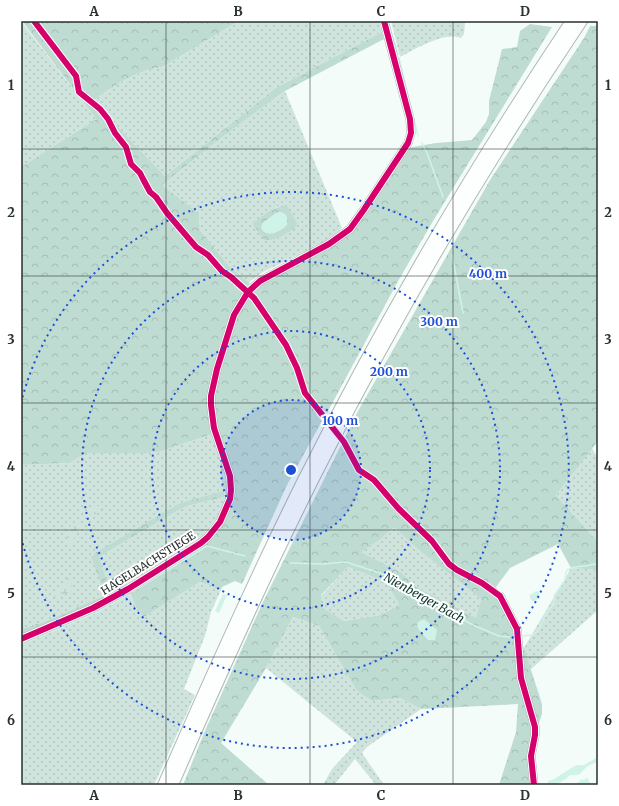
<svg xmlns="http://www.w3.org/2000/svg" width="619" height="806" font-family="Merriweather,serif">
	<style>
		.grass { fill: url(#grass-dots); fill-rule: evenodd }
		.forest { fill: url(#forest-crowns); fill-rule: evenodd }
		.wetland { fill: url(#wetland-marsh) }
		.water { fill: #cff3e8 }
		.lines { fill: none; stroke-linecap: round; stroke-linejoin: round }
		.stream { stroke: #cff3e8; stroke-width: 1.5 }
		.minor-casing { stroke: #afb7b4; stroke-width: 9 }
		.highway-casing { stroke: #afb7b4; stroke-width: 12 }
		.minor { stroke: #fdfffe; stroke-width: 7 }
		.highway { stroke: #fdfffe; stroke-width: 10 }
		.cycleway-casing { stroke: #fff; stroke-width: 8 }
		.cycleway { stroke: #d6006c; stroke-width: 6 }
		.grid { fill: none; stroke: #27312d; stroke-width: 1; stroke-opacity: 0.55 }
		.ring { fill: none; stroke: #1d4ed8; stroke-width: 2; stroke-dasharray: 2 4 }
		.labels { text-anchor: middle; stroke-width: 4; stroke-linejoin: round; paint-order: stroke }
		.street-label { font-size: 11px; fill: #27312d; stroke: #fff }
		.water-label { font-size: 12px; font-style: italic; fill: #073329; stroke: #fff }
		.centre { fill: #1d4ed8; stroke: #fff; stroke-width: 2 }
		.ring-label { font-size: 12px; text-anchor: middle; font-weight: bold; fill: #1d4ed8; stroke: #fff; stroke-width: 4; stroke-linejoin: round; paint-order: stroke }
		.neatline { fill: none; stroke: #27312d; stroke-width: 1.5 }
		.grid-label { font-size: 13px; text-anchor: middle; font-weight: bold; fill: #27312d }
	</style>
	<defs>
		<pattern id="grass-dots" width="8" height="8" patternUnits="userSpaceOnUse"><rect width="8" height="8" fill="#d0e4de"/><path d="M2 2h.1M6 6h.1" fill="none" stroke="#b3c4bf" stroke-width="1.8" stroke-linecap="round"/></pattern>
		<pattern id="forest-crowns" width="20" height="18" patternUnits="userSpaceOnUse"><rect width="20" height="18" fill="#bfdcd3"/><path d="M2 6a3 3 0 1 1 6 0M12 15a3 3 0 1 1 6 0" fill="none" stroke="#a4bdb5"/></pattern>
		<pattern id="wetland-marsh" width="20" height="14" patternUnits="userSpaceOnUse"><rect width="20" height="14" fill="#d0e4de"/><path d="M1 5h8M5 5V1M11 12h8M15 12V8" fill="none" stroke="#b3c4bf"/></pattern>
	</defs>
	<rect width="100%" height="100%" fill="#f4fcf9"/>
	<g class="grass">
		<path d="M21,21L96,119L21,167Z"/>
		<path d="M239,21H379L382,32L277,87L165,176L93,101C108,89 128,77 145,71C152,68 159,69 166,65Z"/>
		<path d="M391,21H466V22L465,23L464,34L461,38C445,31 415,49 400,57Z"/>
		<path d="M285,91L342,228L328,241L263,272L249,282L230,267L200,230L199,213L162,185L224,136ZM279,206L298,225L279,237L252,223Z"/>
		<path d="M212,434L228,482V499L222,517L206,538L123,588L108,596L98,598L46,621L21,629V465L70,463L86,453H149L159,452ZM224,497L184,507L99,557L180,503Z"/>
		<path d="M592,448L598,458V542L556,495Z"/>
		<path d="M394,526L421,552L481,599L476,619L417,587L402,573L360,552L381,539Z"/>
		<path d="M348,567L386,582L399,605L380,615L344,621L321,606V596Z"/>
		<path d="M571,568L598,570V610L530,670L524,648Z"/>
		<path d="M200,582L221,590L211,612L205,636L184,689L195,695L154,785H21V641L128,591L134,603L144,617Z"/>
		<path d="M293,617L319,626L357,691L372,701L400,698L421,709L367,747L362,753L384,785H376L355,759L334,785H323L332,769L357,742L266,668Z"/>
	</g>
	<g class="forest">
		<path d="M22,21H239L166,65C159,69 152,68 145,71C128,77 108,89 93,101L165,176L277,87L382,32L384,39L285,91L224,136L162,185L199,213L200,230L230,267L250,283C230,308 222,337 214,367C212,378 208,389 208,400C207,412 209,423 212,434L159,452L149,453H86L70,463L21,465V167L96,119Z"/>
		<path d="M530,24L552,27L433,221L397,283L327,413L321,407L316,414L322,421L287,485L242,584L235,581L222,587L221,590L200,582L144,617L134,603L128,589L215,529L231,490L211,414L225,339L248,292L344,234L406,148L436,143L472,140L486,122L489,114V101L502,49L517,47L520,31Z"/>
		<path d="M590,26H598V441L556,495L598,542V570L571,568L558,544L510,568L496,587L524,648L542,704V714L529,752L530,785H499L516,732L518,704L421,709L400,698L372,701L357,691L319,626L293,617L266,668L221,743L269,785H183L204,733L262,604L358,411L490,180L584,38ZM394,527L421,552L481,599L476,618L417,587L402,573L361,552L381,539ZM348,567L386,582L399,605L380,615L344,621L321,606V595Z"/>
		<path d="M284,205L288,207L298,225C289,232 277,242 264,240L252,223L271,210ZM275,214L285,227C278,231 271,237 263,231L262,224Z"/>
		<path d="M224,491V497L184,507L99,557L108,585L102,587L91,557L95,553L180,503Z"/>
		<path d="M108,596L72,613L21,635V629L46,621L98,598Z"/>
	</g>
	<g class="wetland">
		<path d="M96,506H103L104,508L94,515L88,514L90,510Z"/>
		<path d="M78,519L80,520L81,522L72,543L67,545V529Z"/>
		<path d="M67,578H70C71,583 73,587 70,592L56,597L53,596V592L63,586Z"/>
	</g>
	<g class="water">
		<path d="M278,212C287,211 288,218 287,225C280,231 267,239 261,228L262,224Z"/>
		<path d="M536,591L539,592L540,598L535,601H532L530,598V595Z"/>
		<path d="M223,594L227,595L219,613L215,611Z"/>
		<path d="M424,619L437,630L435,640H428L419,630L417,625L418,622Z"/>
		<path d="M598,757V762C595,763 591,764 588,766C581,770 583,777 570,775C564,781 556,786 547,785L548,781L554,779L576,765H584Z"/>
		<path d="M587,778L592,785H575L582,779L583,780Z"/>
	</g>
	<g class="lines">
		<g class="stream">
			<path d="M388,21L398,54"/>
			<path d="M399,58L418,136"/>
			<path d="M422,143L427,153L443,197"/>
			<path d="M452,255L463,313"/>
			<path d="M290,563L323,564L346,562L389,576L415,593L473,625L499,636L509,637"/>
			<path d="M133,591L207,546L245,556"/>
			<path d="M522,636L533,635L537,632L548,610L554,603V596L565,580L566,573L567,570L574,567L586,566L594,564L598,565"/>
			<path d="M21,644L95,613L129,594"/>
		</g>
		<defs>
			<g id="minor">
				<path d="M500,596L517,629L521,678L535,727V735L531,756L534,785"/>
				<path d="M21,639L93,608L128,589L201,543L208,537L220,522L230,499L231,490L230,476L214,428L211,405V396L217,369L234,315L248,292L260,281L329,244L350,229L363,211L408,143L411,133L410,119L384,21"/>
			</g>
			<g id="highway">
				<path d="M163,785C207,684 252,583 301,484C381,324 472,169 571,21"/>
				<path d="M173,785C221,674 270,564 325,457C402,306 488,161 582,21"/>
			</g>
		</defs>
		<use href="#minor" class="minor-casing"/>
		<use href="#highway" class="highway-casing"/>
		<use href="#minor" class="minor"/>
		<use href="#highway" class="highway"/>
		<defs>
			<g id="cycleway">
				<path d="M34,21L76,76L79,92L100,109L108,119L115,133L126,147L131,164L140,173L143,179L150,192L156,197L167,213L196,247L208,255L222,271L231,277L254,298L286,345L297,368L305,393L344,442L359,470L374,480L398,508L432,541L449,564L457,570L482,583L500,596L517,629L521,678L535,727V735L531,756L534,785"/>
				<path d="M21,639L93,608L128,589L201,543L208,537L220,522L230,499L231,490L230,476L214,428L211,405V396L217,369L234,315L248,292L260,281L329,244L350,229L363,211L408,143L411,133L410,119L384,21"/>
			</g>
		</defs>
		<use href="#cycleway" class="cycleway-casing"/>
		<use href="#cycleway" class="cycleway"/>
	</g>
	<path class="grid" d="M166,21V785M310,21V785M453,21V785M21,149H598M21,276H598M21,403H598M21,530H598M21,657H598"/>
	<circle cx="291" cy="470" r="70" fill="#1d4ed8" fill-opacity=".12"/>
	<g class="ring">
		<circle cx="291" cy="470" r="70"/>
		<circle cx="291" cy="470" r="139"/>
		<circle cx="291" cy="470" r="209"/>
		<path d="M21 403A278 278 0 1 1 21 537"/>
	</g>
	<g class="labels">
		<g class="street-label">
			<text transform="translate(148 563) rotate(-32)" y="4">HAGELBACHSTIEGE</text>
		</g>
		<g class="water-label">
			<text transform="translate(424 598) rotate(29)" y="4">Nienberger Bach</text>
		</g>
	</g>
	<circle cx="291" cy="470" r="6" class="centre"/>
	<g class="ring-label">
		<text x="488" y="278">400 m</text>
		<text x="439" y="326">300 m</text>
		<text x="389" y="376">200 m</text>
		<text x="340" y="425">100 m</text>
	</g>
	<rect width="619" height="806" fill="none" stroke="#ffffff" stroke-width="44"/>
	<rect x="22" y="22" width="575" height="762" class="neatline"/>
	<g class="grid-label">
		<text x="94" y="16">A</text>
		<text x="238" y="16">B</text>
		<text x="381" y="16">C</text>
		<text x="525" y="16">D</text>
		<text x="11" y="90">1</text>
		<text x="608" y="90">1</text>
		<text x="11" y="217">2</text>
		<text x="608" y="217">2</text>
		<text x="11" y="344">3</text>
		<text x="608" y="344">3</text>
		<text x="11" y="471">4</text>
		<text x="608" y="471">4</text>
		<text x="11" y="598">5</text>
		<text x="608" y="598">5</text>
		<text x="11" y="725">6</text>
		<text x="608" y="725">6</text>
		<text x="94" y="800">A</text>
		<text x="238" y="800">B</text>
		<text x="381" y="800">C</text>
		<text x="525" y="800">D</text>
	</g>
</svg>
